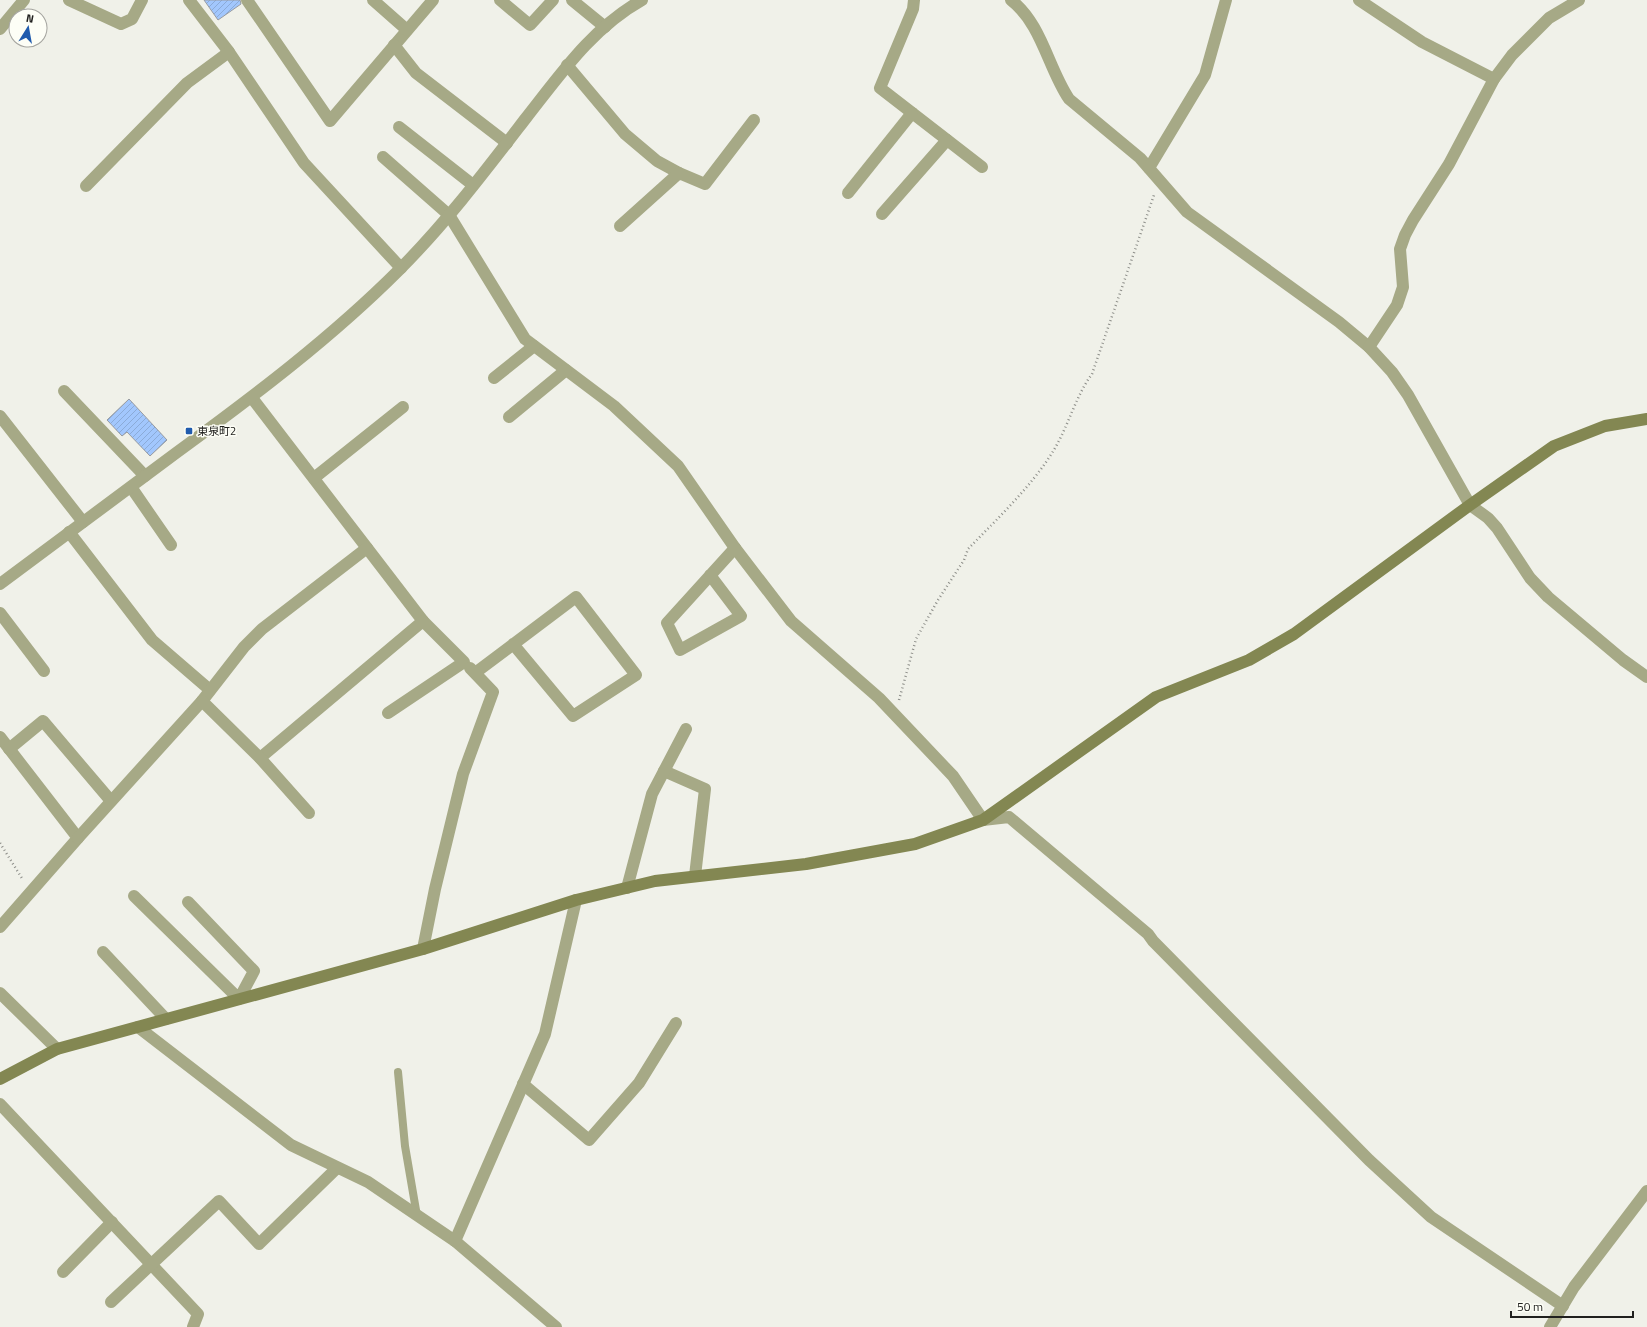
<svg xmlns="http://www.w3.org/2000/svg" width="1647" height="1327" font-family="'Titillium Web','Noto Sans JP',sans-serif">
	<style>
		.building { fill: url(#building-hatch); stroke: #989ca2 }
		.lines { fill: none; stroke-linecap: round; stroke-linejoin: round }
		.path { stroke: #8e8f8a; stroke-width: 2.5; stroke-dasharray: 1 3; stroke-linecap: butt }
		.lane { stroke: #a6a986; stroke-width: 8 }
		.street { stroke: #a6a986; stroke-width: 12 }
		.secondary { stroke: #838752; stroke-width: 12 }
		.poi-dot { fill: #205bad; stroke: #fdfef6; stroke-width: 1.5 }
		.labels { text-anchor: middle; stroke-width: 3; stroke-linejoin: round; paint-order: stroke }
		.poi-label { font-size: 11px; fill: #20201e; stroke: #fdfef6; text-anchor: start }
	</style>
	<defs>
		<pattern id="building-hatch" width="6" height="6" patternUnits="userSpaceOnUse"><rect width="6" height="6" fill="#a2c7fd"/><path d="M-1 1l2-2M0 6l6-6M5 7l2-2" fill="none" stroke="#8babd8"/></pattern>
	</defs>
	<rect width="100%" height="100%" fill="#f0f1e9"/>
	<g class="building">
		<path d="M204,0H240L241,4L218,20Z"/>
		<path d="M129,399L167,440L150,456L127,432L122,436L107,420Z"/>
	</g>
	<g class="lines">
		<g class="path">
			<path d="M899,700L916,639L938,600L964,560L968,549C997,519 1030,488 1052,453C1068,428 1075,397 1092,374L1154,195"/>
			<path d="M0,843L23,880"/>
		</g>
		<path class="lane" d="M398,1072L405,1146L417,1216"/>
		<g class="street">
			<path d="M69,0L121,24L132,19L142,0"/>
			<path d="M189,0L229,52L304,163L401,268"/>
			<path d="M247,0L330,121L433,0"/>
			<path d="M373,0L407,30"/>
			<path d="M500,0L530,25L553,0"/>
			<path d="M572,0L605,27"/>
			<path d="M914,0L913,9L880,88L982,167"/>
			<path d="M1011,0C1042,24 1048,68 1069,99L1140,158L1187,212L1339,322L1369,347L1392,372L1408,395L1470,505L1488,518L1497,528L1530,578L1548,597L1623,660L1647,677"/>
			<path d="M1359,0L1422,42L1494,79"/>
			<path d="M0,29L24,0"/>
			<path d="M394,45L416,73L507,143"/>
			<path d="M567,65L625,134L657,161L679,173"/>
			<path d="M399,127L473,185"/>
			<path d="M383,157L449,215L525,339L614,406L678,466L735,548L791,621L879,698L953,776L983,820L1009,817L1148,934L1153,941L1369,1160L1431,1217L1563,1306"/>
			<path d="M1149,168L1205,75L1226,0"/>
			<path d="M86,186L187,83L229,52"/>
			<path d="M848,193L912,113"/>
			<path d="M882,214L947,140"/>
			<path d="M620,226L679,173L705,184L754,120"/>
			<path d="M1369,347L1397,305L1403,287L1400,249L1405,235L1413,220L1449,164L1494,79L1512,55L1549,18L1579,0"/>
			<path d="M494,378L534,346"/>
			<path d="M64,391L145,476"/>
			<path d="M252,398L367,548"/>
			<path d="M0,416L83,522"/>
			<path d="M509,417L566,370"/>
			<path d="M314,478L403,407"/>
			<path d="M131,487L171,545"/>
			<path d="M69,532L152,640L210,690"/>
			<path d="M710,575L741,616L680,650L667,623L735,548"/>
			<path d="M0,584C59,540 117,497 176,453C254,396 331,338 399,270C446,223 486,170 526,118C560,75 592,28 642,0"/>
			<path d="M0,613L44,671"/>
			<path d="M475,673L576,597L636,675L573,716L513,644"/>
			<path d="M202,701L244,647L262,629L367,548L423,621"/>
			<path d="M0,737L78,838L0,927"/>
			<path d="M9,749L43,721L111,801"/>
			<path d="M260,758L423,621L464,662L388,713"/>
			<path d="M664,771L705,789L695,876"/>
			<path d="M78,838L202,701L260,758L309,813"/>
			<path d="M627,888L652,794L686,729"/>
			<path d="M134,896L239,999L254,971L188,902"/>
			<path d="M423,949L435,889L463,774L493,692L470,668"/>
			<path d="M103,952L166,1019"/>
			<path d="M0,993L57,1049"/>
			<path d="M138,1027L291,1145L368,1182L455,1241L556,1327"/>
			<path d="M523,1084L589,1140L639,1083L676,1023"/>
			<path d="M0,1104L198,1314L193,1327"/>
			<path d="M455,1241L545,1034L576,900"/>
			<path d="M63,1272L112,1222"/>
			<path d="M111,1302L219,1201L259,1244L337,1168"/>
			<path d="M1550,1327L1574,1287L1647,1191"/>
		</g>
		<path class="secondary" d="M0,1079L57,1049L423,949L576,900L655,881L806,864L915,844L983,820L1156,697L1249,660L1294,634L1470,505L1554,446L1605,426L1647,419"/>
	</g>
	<rect class="poi-dot" x="185" y="427" width="8" height="8" rx="2"/>
	<g class="labels">
		<g class="poi-label">
			<text x="197" y="435">東泉町2</text>
		</g>
	</g>
	<g transform="translate(28 28) rotate(11)"><circle r="19" fill="#fdfef6" stroke="#a5a5a0"/>
	<path d="M0-3L7 15L0 10L-7 15Z" fill="#205bad"/>
	<text y="-6" font-size="11" font-weight="bold" text-anchor="middle" fill="#20201e">N</text>
	</g>
	<path d="M1511 1311v6h122v-6" fill="none" stroke="#20201e" stroke-width="2"/>
	<text x="1517" y="1311" font-size="12" fill="#20201e" stroke="#fdfef6" stroke-width="3" paint-order="stroke">50 m</text>
</svg>
